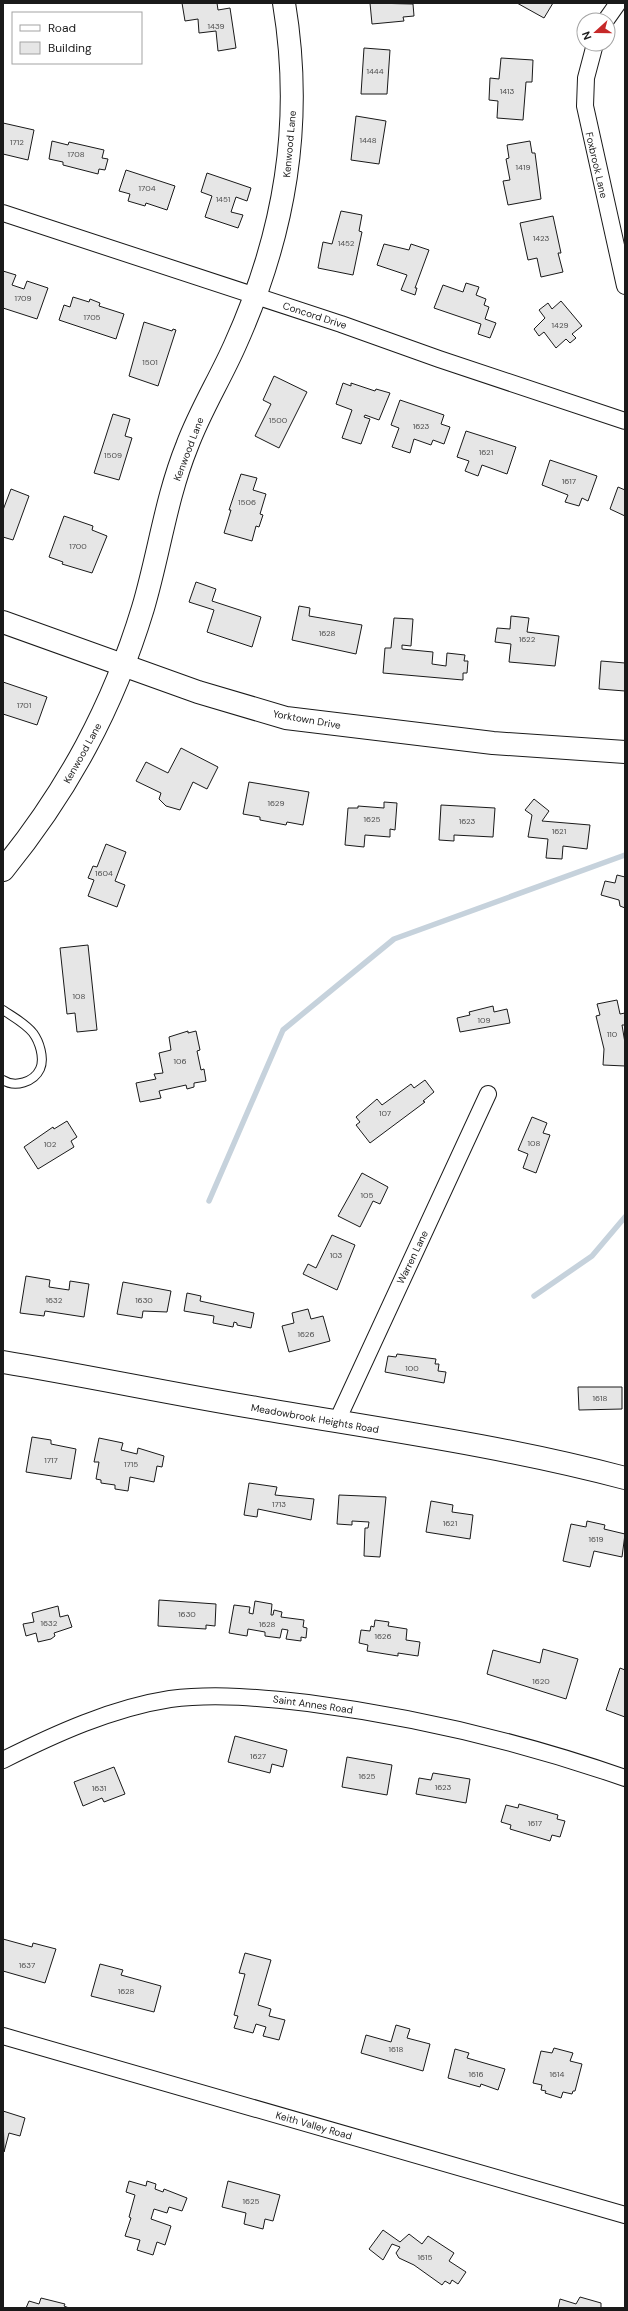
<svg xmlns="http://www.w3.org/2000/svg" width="628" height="2311" font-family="'DM Sans',sans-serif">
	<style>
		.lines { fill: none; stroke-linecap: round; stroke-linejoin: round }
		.stream { stroke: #c6d2dc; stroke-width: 5.5 }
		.building { fill: #e6e6e6; stroke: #1a1a1a }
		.lane-casing { stroke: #1a1a1a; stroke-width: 10 }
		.street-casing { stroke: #1a1a1a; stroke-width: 18 }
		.secondary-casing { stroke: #1a1a1a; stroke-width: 24 }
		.lane { stroke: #fff; stroke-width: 8 }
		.street { stroke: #fff; stroke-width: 16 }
		.secondary { stroke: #fff; stroke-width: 22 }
		.labels { text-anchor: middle; stroke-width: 3; stroke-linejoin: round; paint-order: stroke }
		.number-label { font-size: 8px; fill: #4d4d4d }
		.street-label { font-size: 10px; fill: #1a1a1a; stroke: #fff }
	</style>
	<rect width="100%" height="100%" fill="#fff"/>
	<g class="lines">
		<g class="stream">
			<path d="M209,1201L283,1030L394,939L625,855"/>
			<path d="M534,1296L592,1256L625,1217"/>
		</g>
	</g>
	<g class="building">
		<path d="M182,3H217L218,10L230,8L236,48L218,51L216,31L199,33L198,19L185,21Z"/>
		<path d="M370,3L413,4L414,16L403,17L404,21L372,24Z"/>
		<path d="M517,3H553L544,18Z"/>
		<path d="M364,48L390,50L387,94H361Z"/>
		<path d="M501,58L533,60L532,82H526L523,120L497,118L498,101L489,100L490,78L499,79Z"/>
		<path d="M356,116L386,121L379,164L351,160Z"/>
		<path d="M3,123L34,130L28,160L3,154Z"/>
		<path d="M52,141L68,145L69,142L104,150L102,158L108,159L105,170L99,169L98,174L63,165V162L49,159Z"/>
		<path d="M530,141L532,153H535L541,199L508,205L503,181L510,180L506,159L509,158L507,145Z"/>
		<path d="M126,170L175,186L167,210L146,203L145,206L128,201L130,194L119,191Z"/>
		<path d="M207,173L251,188L247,201L236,197L231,212L243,215L238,228L205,217L212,196L201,192Z"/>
		<path d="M341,211L362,215L359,231L362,232L353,275L318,268L323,242L332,244Z"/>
		<path d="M553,216L561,253H558L563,272L541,277L537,258L528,260L520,223Z"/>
		<path d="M384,244L409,250L411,244L429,250L415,288H417L415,295L401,290L407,275L377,265Z"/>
		<path d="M3,271L16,275L12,285L24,289L27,281L48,288L37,319L3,308Z"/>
		<path d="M466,283L479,287L476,295L486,299L484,305L489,307L485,319L496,323L490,338L478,334L481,324L434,308L443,285L463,292Z"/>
		<path d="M73,297L89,302L90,299L100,303L99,306L124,314L116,339L59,320L64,305L70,307Z"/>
		<path d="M561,301L582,326L572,334L576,338L570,343L566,339L556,348L544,332L539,336L534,329L545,318L539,310L548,303L552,309Z"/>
		<path d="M144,322L172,331L173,329L176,330L158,386L129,376Z"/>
		<path d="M274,376L307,392L279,448L255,436L271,404L263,400Z"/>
		<path d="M343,383L351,386V383L375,391L376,389L390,393L379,420L365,415L364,417L370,419L361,444L342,438L352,410L336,404Z"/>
		<path d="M400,400L444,415L441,424L450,427L444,444L433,440L431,445L414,439L410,453L392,447L399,428L391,425Z"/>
		<path d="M113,414L130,419L125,436L132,438L119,480L94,473Z"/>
		<path d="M466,431L516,447L507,474L482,465L478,476L465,471L469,461L457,457Z"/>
		<path d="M550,460L597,476L588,501L582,498L579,506L565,502L568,495L542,485Z"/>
		<path d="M241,474L257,478L253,490L266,494L260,514L263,515L259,527L256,526L252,541L224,533L231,510H229Z"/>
		<path d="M618,487L625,490V516L610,509Z"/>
		<path d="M11,489L29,496L13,540L3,537V510Z"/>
		<path d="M64,516L93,526L92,530L107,536L92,573L62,564L63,562L49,557Z"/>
		<path d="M196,582L216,589L212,601L261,617L252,647L207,632L214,610L189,602Z"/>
		<path d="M299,606L310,608L309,616L362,625L356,654L292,640Z"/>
		<path d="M511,616L529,618L527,632L559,636L555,666L509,662L511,644L495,642L497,628L510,629Z"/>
		<path d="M394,618L413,619L411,646L402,645V649L433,652L432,664L446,666L447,653L465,655L464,661H468L467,673H463V680L383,673L385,648H391Z"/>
		<path d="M601,661L625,663V691L599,689Z"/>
		<path d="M3,682L47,697L37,725L3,714Z"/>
		<path d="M181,748L218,767L207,789L193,782L180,810L166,806L159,799L161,793L136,781L146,762L168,773Z"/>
		<path d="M249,782L309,792L303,825L287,822L286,825L260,820V817L243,814Z"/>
		<path d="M534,799L549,811L542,821L590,825L587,849L563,846L562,859L546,858L548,839L528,837L532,815L525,810Z"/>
		<path d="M384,802L397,803L395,830L390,829V837L365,835L364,847L345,845L348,808H358V806L384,808Z"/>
		<path d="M441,805L495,808L493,837L454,835V841L439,840Z"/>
		<path d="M106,844L126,852L115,881L125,885L117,907L88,896L94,880L88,878L93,866L97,867Z"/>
		<path d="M617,875L625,877V908L620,906L619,900L601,895L605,881L615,883Z"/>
		<path d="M88,945L97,1030L77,1032L75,1013L67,1014L60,948Z"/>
		<path d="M617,1000L620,1014L625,1013V1025H622L625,1043V1066L603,1065L604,1049L596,1016L600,1015L597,1004Z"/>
		<path d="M493,1006L494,1012L507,1009L510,1023L460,1032L457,1018L470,1015L469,1012Z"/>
		<path d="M188,1031V1033L196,1031L200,1050L197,1051L201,1070L204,1069L206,1081L194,1083V1087L187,1089L186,1085L159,1091L161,1098L140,1102L136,1083L156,1079L154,1074L163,1073L159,1053L171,1050L169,1037Z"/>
		<path d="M425,1080L434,1092L423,1101L425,1102L370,1143L356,1125L360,1122L356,1117L377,1099L382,1105L411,1084L414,1088Z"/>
		<path d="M532,1117L547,1123L543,1133L550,1135L536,1173L523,1168L528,1154L518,1150Z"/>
		<path d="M67,1121L77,1137L71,1141L74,1147L38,1169L24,1147L53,1127L54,1129Z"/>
		<path d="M362,1173L388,1187L380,1204L373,1201L360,1227L338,1216Z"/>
		<path d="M332,1235L355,1245L337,1290L303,1274L308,1264L316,1268Z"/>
		<path d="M26,1276L50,1280L49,1287L69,1290L70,1281L89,1284L84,1317L45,1311L44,1316L20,1313Z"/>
		<path d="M123,1282L171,1291L167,1312L143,1311L142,1318L117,1314Z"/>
		<path d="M187,1293L201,1296L200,1301L254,1313L251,1328L237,1325V1323L234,1322L233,1327L213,1323L214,1316L184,1311Z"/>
		<path d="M308,1309L311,1319L323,1316L330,1341L289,1352L282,1326L294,1323L292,1313Z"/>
		<path d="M397,1354L436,1359L435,1364H439L438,1371L446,1372L444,1383L385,1372L388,1356L396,1357Z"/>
		<path d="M578,1387H622V1409L579,1410Z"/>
		<path d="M32,1437L51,1440V1444L76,1449L71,1479L26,1472Z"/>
		<path d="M99,1438L123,1443L121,1450L137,1454L138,1448L164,1456L162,1467L157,1466L154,1482L130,1477L128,1491L115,1489V1485L101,1483V1480L96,1479L99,1462H94Z"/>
		<path d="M249,1483L277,1487L275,1495L314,1499L311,1520L258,1509L257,1517L244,1515Z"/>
		<path d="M339,1495L386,1497L380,1557L364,1556L365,1528H368L369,1522L352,1521V1525L337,1524Z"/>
		<path d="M431,1501L453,1505L452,1512L473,1515L470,1539L426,1532Z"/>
		<path d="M587,1521L605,1525L604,1529L625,1534L622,1557L594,1551L590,1567L563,1561L571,1524L586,1527Z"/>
		<path d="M159,1600L216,1604L215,1626L206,1625V1629L158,1626Z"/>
		<path d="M255,1601L272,1604L271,1615H273L274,1610L282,1612L281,1617L304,1620L303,1627L307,1628L306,1638L301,1637V1641L286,1639L288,1630L282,1629L280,1638L265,1636V1632L248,1629L247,1636L229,1633L234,1605L250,1607L249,1613L253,1614Z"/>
		<path d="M58,1606L60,1617L68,1615L72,1627L54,1633L55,1636L51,1639L38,1642L36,1633L26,1636L23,1624L34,1622L32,1613Z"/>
		<path d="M375,1620L389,1622L388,1626L407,1629L406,1640L420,1642L418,1656L398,1653V1656L367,1651L368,1645L359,1643L361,1630L370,1631L371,1626L374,1627Z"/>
		<path d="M543,1649L578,1659L566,1699L487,1674L493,1650L540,1663Z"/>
		<path d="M620,1668L625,1670V1717L606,1710Z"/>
		<path d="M235,1736L287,1750L283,1767L272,1764L270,1773L228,1762Z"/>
		<path d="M347,1757L392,1765L387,1795L342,1787Z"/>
		<path d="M114,1767L125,1794L104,1802L102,1798L83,1806L74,1782Z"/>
		<path d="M433,1773L470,1779L466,1803L416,1794L419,1778L431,1780Z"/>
		<path d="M519,1804L558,1815L557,1819L565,1821L560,1837L552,1835L550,1841L510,1829L511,1825L501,1822L506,1805L518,1808Z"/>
		<path d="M3,1939L32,1947L33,1943L56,1949L45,1983L3,1971Z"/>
		<path d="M245,1953L271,1960L258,2005L271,2009L269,2016L285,2020L279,2040L263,2036L266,2027L256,2024L253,2033L234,2028L238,2016L234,2015L245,1974L239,1973Z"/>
		<path d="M100,1964L123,1970L121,1975L161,1986L154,2012L91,1996Z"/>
		<path d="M396,2025L410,2029L407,2038L430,2044L423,2071L361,2053L366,2035L391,2042Z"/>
		<path d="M554,2048L573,2053L570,2061L582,2064L575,2091H573L572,2094L563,2092L561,2098L545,2093L546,2091L541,2090L542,2085L533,2083L541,2051L552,2053Z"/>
		<path d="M455,2049L469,2053L467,2058L505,2069L498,2090L481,2084L480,2087L448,2078Z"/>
		<path d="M3,2111L25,2118L20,2136L9,2133L4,2152Z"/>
		<path d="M129,2181L146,2186L147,2181L156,2184L155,2189L163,2192L164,2189L187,2198L182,2211L169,2207L167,2213L154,2209L151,2219L171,2226L165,2245L157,2242L153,2255L137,2250L140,2240L125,2236L131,2218L129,2217L135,2195L126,2192Z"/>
		<path d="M228,2181L280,2195L273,2221L265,2219L263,2229L244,2224L246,2213L222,2207Z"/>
		<path d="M383,2230L400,2242L409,2234L422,2244L428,2236L454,2253L449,2261L466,2272L458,2284L452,2280L450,2284L445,2281L442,2285L414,2265L399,2258L396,2253L400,2247L392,2244L383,2260L369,2249Z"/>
		<path d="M580,2297L601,2303V2308H558L560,2299L576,2304Z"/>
		<path d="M41,2298L65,2304L64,2306L69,2308H26L29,2301L39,2304Z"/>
	</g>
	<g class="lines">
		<defs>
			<path id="lane" d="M3,1010C13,1017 25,1023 33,1033C39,1041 45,1058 40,1069C34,1082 15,1088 3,1080"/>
			<g id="street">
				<path d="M606,20L618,3"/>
				<path d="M595,44L586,78L585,106L625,286"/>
				<path d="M3,213L341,324L439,359L625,421"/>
				<path d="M337,1421L488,1094"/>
				<path d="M3,1760C55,1734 112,1708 170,1699C216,1693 262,1698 308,1703C416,1717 522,1742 625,1778"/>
				<path d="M3,2036L625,2215"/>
			</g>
			<g id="secondary">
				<path d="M3,622L198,692L286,718L493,743L625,752"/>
				<path d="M3,870C68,790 113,707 143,608C159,554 166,498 187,446C200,411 220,379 235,345C285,234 304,123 284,3"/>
				<path d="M3,1362C88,1376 172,1394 257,1408C380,1429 504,1446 625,1478"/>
			</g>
		</defs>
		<use href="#lane" class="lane-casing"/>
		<use href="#street" class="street-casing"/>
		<use href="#secondary" class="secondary-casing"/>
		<use href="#lane" class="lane"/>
		<use href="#street" class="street"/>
		<use href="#secondary" class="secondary"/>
	</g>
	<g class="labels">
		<g class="number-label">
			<text x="216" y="29">1439</text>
			<text x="375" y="74">1444</text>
			<text x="507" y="94">1413</text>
			<text x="368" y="143">1448</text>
			<text x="17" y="145">1712</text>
			<text x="76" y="157">1708</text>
			<text x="523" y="170">1419</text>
			<text x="147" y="191">1704</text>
			<text x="223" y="202">1451</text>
			<text x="541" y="241">1423</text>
			<text x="346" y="246">1452</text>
			<text x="23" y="301">1709</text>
			<text x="92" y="320">1705</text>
			<text x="560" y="328">1429</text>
			<text x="150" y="365">1501</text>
			<text x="278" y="423">1500</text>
			<text x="421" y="429">1623</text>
			<text x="486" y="455">1621</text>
			<text x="113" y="458">1509</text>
			<text x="569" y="484">1617</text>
			<text x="247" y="505">1506</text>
			<text x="78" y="549">1700</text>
			<text x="327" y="636">1628</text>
			<text x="527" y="642">1622</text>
			<text x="24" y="708">1701</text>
			<text x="276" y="806">1629</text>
			<text x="372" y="822">1625</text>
			<text x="467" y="824">1623</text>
			<text x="559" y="834">1621</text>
			<text x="104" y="876">1604</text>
			<text x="79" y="999">108</text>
			<text x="484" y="1023">109</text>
			<text x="612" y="1037">110</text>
			<text x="180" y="1064">106</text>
			<text x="385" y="1116">107</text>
			<text x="534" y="1146">108</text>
			<text x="50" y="1147">102</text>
			<text x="367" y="1198">105</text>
			<text x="336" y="1258">103</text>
			<text x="54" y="1303">1632</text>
			<text x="144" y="1303">1630</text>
			<text x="306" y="1337">1626</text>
			<text x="412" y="1371">100</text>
			<text x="600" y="1401">1618</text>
			<text x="51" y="1463">1717</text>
			<text x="131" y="1467">1715</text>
			<text x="279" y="1507">1713</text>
			<text x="450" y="1526">1621</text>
			<text x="596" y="1542">1619</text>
			<text x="187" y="1617">1630</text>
			<text x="49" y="1626">1632</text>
			<text x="267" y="1627">1628</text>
			<text x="383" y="1639">1626</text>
			<text x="541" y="1684">1620</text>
			<text x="258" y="1759">1627</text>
			<text x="367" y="1779">1625</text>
			<text x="443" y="1790">1623</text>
			<text x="99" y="1791">1631</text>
			<text x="535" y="1826">1617</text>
			<text x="27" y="1968">1637</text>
			<text x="126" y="1994">1628</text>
			<text x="396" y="2052">1618</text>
			<text x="476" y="2077">1616</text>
			<text x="557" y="2077">1614</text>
			<text x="251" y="2204">1625</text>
			<text x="425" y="2260">1615</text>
		</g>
		<g class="street-label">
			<text transform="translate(289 144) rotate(-85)" y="4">Kenwood Lane</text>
			<text transform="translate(597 165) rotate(77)" y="4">Foxbrook Lane</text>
			<text transform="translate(315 315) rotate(18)" y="4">Concord Drive</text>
			<text transform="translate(188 449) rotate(-69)" y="4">Kenwood Lane</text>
			<text transform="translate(307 719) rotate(10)" y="4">Yorktown Drive</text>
			<text transform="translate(82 753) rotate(-61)" y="4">Kenwood Lane</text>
			<text transform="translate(412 1257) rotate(-64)" y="4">Warren Lane</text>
			<text transform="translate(315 1418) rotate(10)" y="4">Meadowbrook Heights Road</text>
			<text transform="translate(313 1704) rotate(8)" y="4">Saint Annes Road</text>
			<text transform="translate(314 2125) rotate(16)" y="4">Keith Valley Road</text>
		</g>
	</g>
	<rect width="628" height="2311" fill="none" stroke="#1a1a1a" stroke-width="8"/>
	<rect x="12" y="12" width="130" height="52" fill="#ffffff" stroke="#a3a3a3"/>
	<rect x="20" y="25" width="20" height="6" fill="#ffffff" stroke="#a3a3a3"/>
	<text x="48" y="32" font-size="12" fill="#1a1a1a">Road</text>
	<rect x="20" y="42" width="20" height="12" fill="#e6e6e6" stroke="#a3a3a3"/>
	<text x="48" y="52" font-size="12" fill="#1a1a1a">Building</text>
	<g transform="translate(596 32) rotate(249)"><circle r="19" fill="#ffffff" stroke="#a3a3a3"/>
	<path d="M0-3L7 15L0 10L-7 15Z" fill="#c62828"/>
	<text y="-6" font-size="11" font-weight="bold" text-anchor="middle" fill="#1a1a1a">N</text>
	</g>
</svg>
